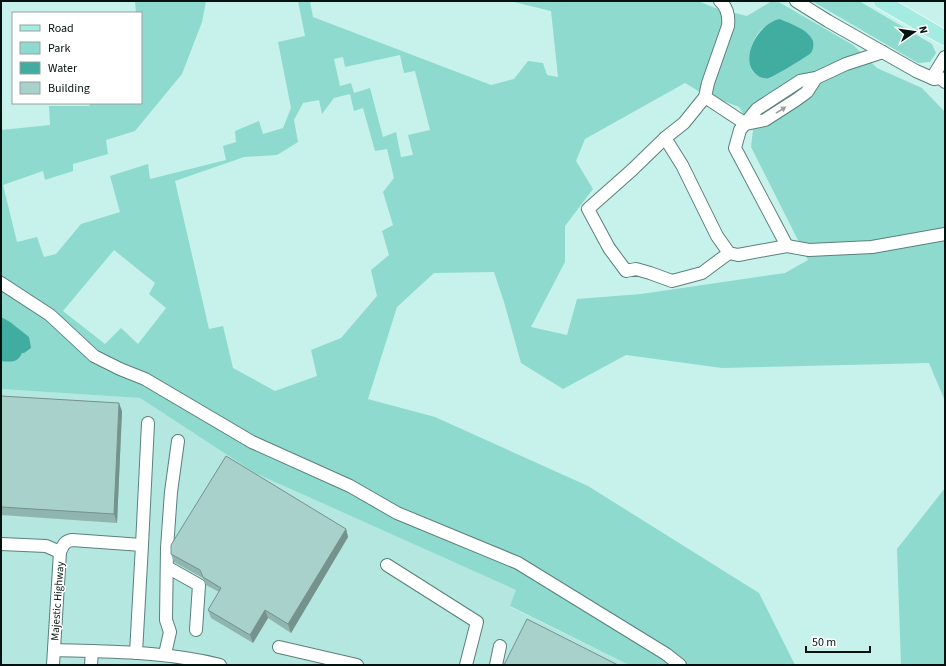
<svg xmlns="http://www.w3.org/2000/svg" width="946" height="666" font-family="'Source Sans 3',sans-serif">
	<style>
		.built { fill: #b3e7df }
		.green { fill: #8edace; fill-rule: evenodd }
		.water { fill: #41ada0 }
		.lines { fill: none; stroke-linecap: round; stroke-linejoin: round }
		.minor-casing { stroke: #59817b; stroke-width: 14 }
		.major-casing { stroke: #fff; stroke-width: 16 }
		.minor { stroke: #fff; stroke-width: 12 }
		.major { stroke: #a4ebe2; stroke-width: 15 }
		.wall { fill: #90b4ae }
		.shaded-wall { fill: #75928d }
		.building { fill: #a7d1ca; stroke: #75928d }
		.oneway { fill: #9aa09f }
		.labels { text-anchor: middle; stroke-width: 3; stroke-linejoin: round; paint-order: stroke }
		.street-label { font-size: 11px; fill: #03110f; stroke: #fff }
	</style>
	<rect width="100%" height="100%" fill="#c7f2eb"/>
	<path class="built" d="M1,389L140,398L255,473L516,590L510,607L629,665H1Z"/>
	<g class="green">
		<path d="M135,1H206L202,22L182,74L135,131L106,140L108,154L73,164V171L45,180L43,171L3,185L17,242L37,237L44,257L56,254L81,224L120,212L110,176L148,164L150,179L226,160L223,146L236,142L235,131L259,121L263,134L283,128L291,108L278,42L305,36L298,1H310L313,17L491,85L514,79L528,61L543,63L547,75L558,77L551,11L510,1H698L715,8L747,16L772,1H777L853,45L877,68L922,88L945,112V401L929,363L722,368L626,355L563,389L521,363L504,302L494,272L434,273L397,307L368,399L435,417L588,486L759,593L795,665H629L510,606L516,590L255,473L140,398L1,389V130L50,125L49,106H89L91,103H141V13H136ZM780,19C789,23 809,30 812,41C813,44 811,49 811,53L769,78C763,77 758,76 754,73C743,62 753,36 763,28C768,24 775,22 780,19ZM400,55L404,73L415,71L430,130L408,135L413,155L401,157L396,132L383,137L370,88L354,93L351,83L340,86L334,59L343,57L345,67ZM685,83L700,92L739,107L753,130L751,147L808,260L785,273L641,294L577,299L567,335L531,327L565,262V226L593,189L576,161L585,139ZM350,94L354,111L363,108L375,151L387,149L394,178L383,192L393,225L382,231L389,255L371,270L377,296L341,338L311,350L317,376L275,391L233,368L223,326L209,329L175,181L244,157L277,155L298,142L294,120L303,103L319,100L322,114L334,98ZM114,250L155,283L149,294L166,308L138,344L121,328L105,344L63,311Z"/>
		<path d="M812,1H859L932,44L936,53L930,62L918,63Z"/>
		<path d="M945,488V665H901L897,549Z"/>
	</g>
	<g class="water">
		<path d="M780,19C791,24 808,29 813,41C814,45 813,50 811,53C808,56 773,77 769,78C767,79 764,78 763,78C734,68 756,23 780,19Z"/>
		<path d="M1,317L10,322L29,337L31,348L24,353H22C18,363 10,362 1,361Z"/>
	</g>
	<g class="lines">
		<defs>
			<g id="minor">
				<path d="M720,1C727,7 729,17 728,26L708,83L705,97L684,123L665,138L632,170L588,209L609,248L626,271L636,269L650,273L672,281L702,273L729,253"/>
				<path d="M796,1L828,21L916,71L934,79L941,78L945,82"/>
				<path d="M932,78L945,57"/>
				<path d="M705,97L746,124L765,120L796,100L807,92L816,78"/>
				<path d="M665,138L682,165L717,236L729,253L738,255L787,246L809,250L872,247L945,234"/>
				<path d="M787,246L735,148L740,130L757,109L800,81L816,78L846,64L883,52"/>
				<path d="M1,283L50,315L94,356L120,369L145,379L252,442L350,486L397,513L518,563L666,654L680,665"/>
				<path d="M1,544L46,546L60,552"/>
				<path d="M142,545L148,423"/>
				<path d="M387,565L477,622L466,665"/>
				<path d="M167,567L199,585L196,630"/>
				<path d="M279,647L357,665"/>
				<path d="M54,650C110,652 165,651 220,665"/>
				<path d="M165,654L170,632L166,620L167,548L171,492L178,441"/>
				<path d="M53,665L60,552C63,545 65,541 72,540L142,545L136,653"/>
				<path d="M91,665L92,651"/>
				<path d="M496,665L500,646"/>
			</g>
			<path id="major" d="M881,1L945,38"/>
		</defs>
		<use href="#minor" class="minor-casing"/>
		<use href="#major" class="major-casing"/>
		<use href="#minor" class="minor"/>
		<use href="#major" class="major"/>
	</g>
	<g class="wall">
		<path d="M1,396L122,411L117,523L1,515Z"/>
		<path d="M346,529L348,537L291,633L268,618L253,643L211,618L208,610L219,592L206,585L203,578L174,562L171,554Z"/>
	</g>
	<g class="shaded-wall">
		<path d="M119,403L122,411L117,523L114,514Z"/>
		<path d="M346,529L348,537L291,633L288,624Z"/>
		<path d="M265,610L268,618L253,643L250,635Z"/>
	</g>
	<g class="building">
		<path d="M1,396L119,403L114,514L1,507Z"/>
		<path d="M226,456L346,529L288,624L265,610L250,635L208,610L221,588L203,577L200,570L171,554V545Z"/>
		<path d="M527,619L618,665H504Z"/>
	</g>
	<defs><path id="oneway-solid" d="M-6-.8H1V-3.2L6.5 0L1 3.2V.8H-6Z"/></defs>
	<use class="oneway" href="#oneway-solid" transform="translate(781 110) rotate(-32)"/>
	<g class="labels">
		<g class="street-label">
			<text transform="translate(57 601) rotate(-86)" y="4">Majestic Highway</text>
		</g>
	</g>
	<rect width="946" height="666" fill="none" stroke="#03110f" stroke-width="4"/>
	<rect x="12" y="12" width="130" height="92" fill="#ffffff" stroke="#9aa09f"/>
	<rect x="20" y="25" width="20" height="6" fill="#a4ebe2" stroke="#9aa09f"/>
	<text x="48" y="32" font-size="12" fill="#03110f">Road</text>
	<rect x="20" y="42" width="20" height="12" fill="#8edace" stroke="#9aa09f"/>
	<text x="48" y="52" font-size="12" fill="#03110f">Park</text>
	<rect x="20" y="62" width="20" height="12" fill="#41ada0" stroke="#9aa09f"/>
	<text x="48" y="72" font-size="12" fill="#03110f">Water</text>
	<rect x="20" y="82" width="20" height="12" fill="#a7d1ca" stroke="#9aa09f"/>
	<text x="48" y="92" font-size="12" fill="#03110f">Building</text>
	<g transform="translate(914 32) rotate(77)" stroke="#ffffff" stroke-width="3" paint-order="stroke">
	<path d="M0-3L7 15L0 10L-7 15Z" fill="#03110f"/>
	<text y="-6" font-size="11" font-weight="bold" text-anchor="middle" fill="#03110f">N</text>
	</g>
	<path d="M806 646v6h64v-6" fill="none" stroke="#03110f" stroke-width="2"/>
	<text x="812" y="646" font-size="12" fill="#03110f" stroke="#ffffff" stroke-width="3" paint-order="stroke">50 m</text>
</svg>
